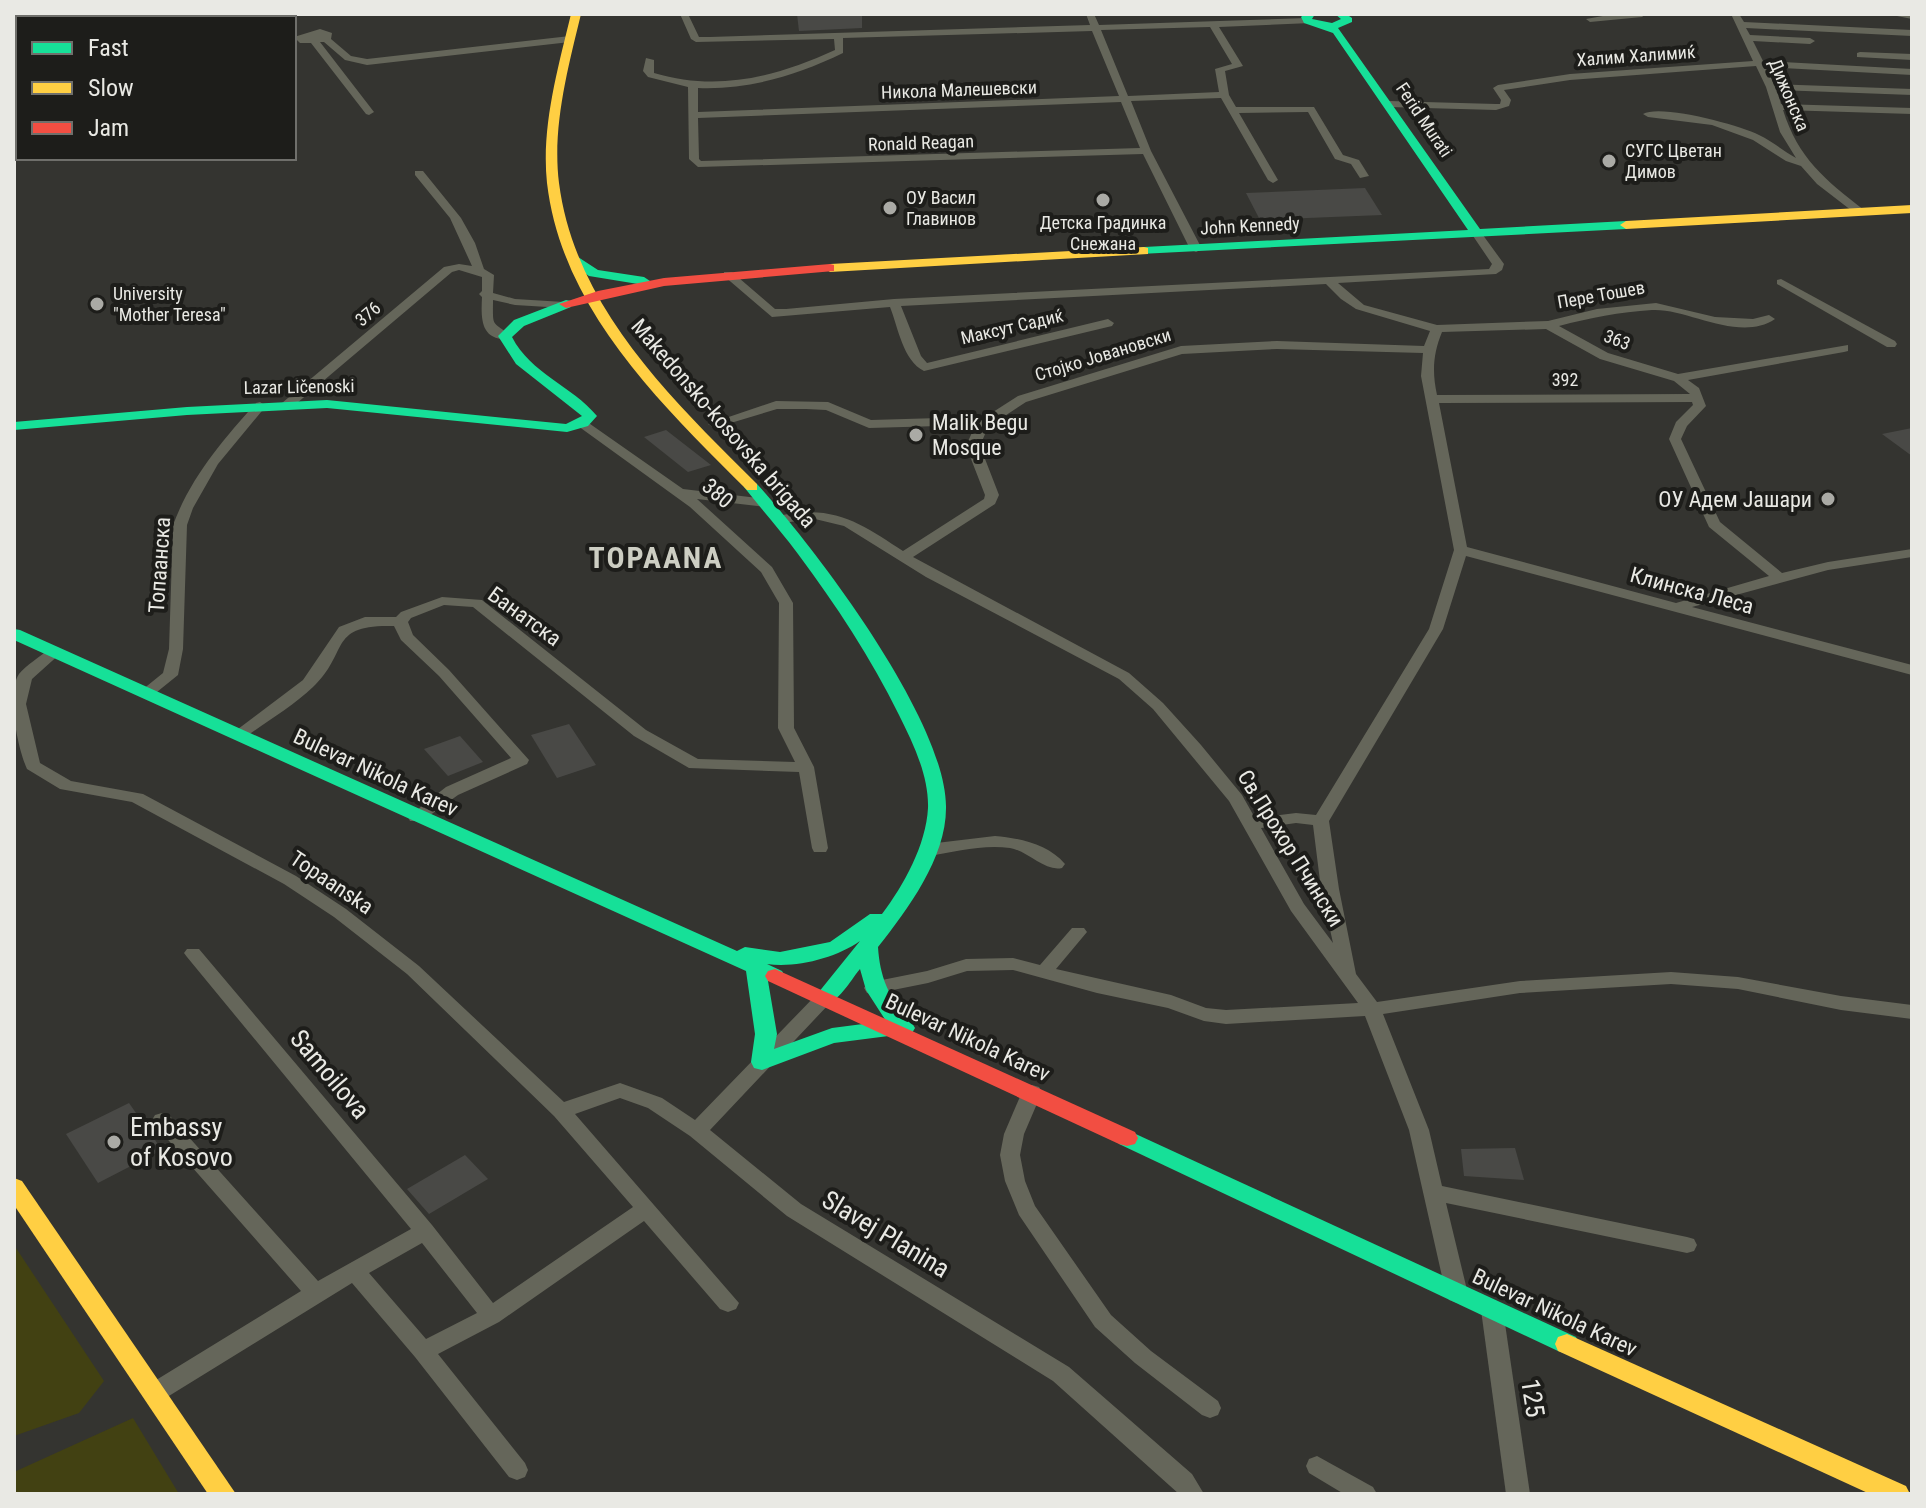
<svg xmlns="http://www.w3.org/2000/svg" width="1926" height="1508" font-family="'Roboto Condensed',sans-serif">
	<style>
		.green { fill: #424112 }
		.building { fill: #494946 }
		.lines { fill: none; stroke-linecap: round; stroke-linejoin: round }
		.street { fill: #65665a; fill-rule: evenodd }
		.fast { fill: #16e098; fill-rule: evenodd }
		.slow { fill: #ffcf43; fill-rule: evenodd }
		.jam { fill: #f24e42; fill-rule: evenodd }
		.poi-dot { fill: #aaaaa5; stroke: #1d1d1a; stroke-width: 3 }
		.labels { text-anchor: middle; stroke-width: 8; stroke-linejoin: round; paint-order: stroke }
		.far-street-label { font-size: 18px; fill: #e9e9e4; stroke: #1d1d1a }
		.far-poi-label { font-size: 18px; fill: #e9e9e4; stroke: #1d1d1a; text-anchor: start }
		.poi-label { font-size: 22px; fill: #e9e9e4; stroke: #1d1d1a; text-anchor: start }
		.street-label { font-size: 22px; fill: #e9e9e4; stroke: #1d1d1a }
		.near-street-label { font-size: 26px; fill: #e9e9e4; stroke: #1d1d1a }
		.near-poi-label { font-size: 26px; fill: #e9e9e4; stroke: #1d1d1a; text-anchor: start }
		.district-label { font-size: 30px; font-weight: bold; letter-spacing: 2px; fill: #cdcec3; stroke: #1d1d1a }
	</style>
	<rect width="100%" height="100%" fill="#343430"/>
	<g class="green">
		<path d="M14,1245L104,1381L79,1413L14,1436Z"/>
		<path d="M133,1418L179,1494H14V1472Z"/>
	</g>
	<g class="building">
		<path d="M797,14H862V28L799,31Z"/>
		<path d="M1365,188L1382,215L1260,220L1246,193Z"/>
		<path d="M1912,428V456L1882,434Z"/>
		<path d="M666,430L711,465L688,472L644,437Z"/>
		<path d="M569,724L596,765L557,778L531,735Z"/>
		<path d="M460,736L483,762L448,776L424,749Z"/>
		<path d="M129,1103L162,1150L98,1183L66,1134Z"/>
		<path d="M1515,1148L1524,1180L1464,1176L1461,1149Z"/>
		<path d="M465,1155L488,1179L429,1214L407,1189Z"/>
	</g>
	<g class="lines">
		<g class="street">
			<path d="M265,14H275L279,18H269Z"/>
			<path d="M680,14H688L699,37H710L1090,25L1086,14H1094L1099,25L1308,18L1311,19V23L1219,27L1243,66L1225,71L1229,95L1236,107H1314L1343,155L1359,160L1369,176L1360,178L1351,164L1335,159L1308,112L1239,113L1278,180L1273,183L1268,180L1221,98L1131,101L1151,151L1202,249L1196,252L1190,249L1143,154L698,167L689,159L688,87L648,77L643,71L646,58L654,60V73C718,92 776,77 835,50L834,39L696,42L691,39ZM1210,27L1232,64L1215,69L1219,92L1128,96L1101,30ZM1092,31L1119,96L698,112V88C750,90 797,75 843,53V38ZM1121,102L1140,148L701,161L699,159L698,118Z"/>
			<path d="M1614,14H1646L1642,17L1590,22L1586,19Z"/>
			<path d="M1731,14H1739L1744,22L1912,30V36L1746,28L1750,35L1810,38L1815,41L1810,44L1753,41L1763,61L1912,69V75L1766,67L1774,84L1912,89V95L1777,90L1781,104L1912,108V114L1783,110C1798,158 1825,180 1864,210V214H1856L1817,184L1801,166L1786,161L1753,140L1712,125L1648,117L1643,114C1661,104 1739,125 1759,135C1772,141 1783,151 1796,158L1780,132L1766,87L1756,66L1570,80L1504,90L1511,100L1509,106L1496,110L1389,107L1384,104L1389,101L1496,104H1500L1501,100L1493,88L1498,85L1570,74L1753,61Z"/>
			<path d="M1887,14H1912V19Z"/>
			<path d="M320,29L332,33L331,39L351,56L367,59L570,36L575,39L570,42L367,65L345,60L324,42H320L374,112L369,115L366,114L311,43H300L294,37Z"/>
			<path d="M1860,52L1912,54V60L1857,57V53Z"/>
			<path d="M415,171H423L461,218L475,243L484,269L494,275L493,293L515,299L564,302L570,305L564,308L515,305L493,300C493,328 491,320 511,336L509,339C480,341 481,318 482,297L479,294L482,291V277L459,270L452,272L290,409H282V403L444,267L459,264L472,266L450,218L415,175Z"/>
			<path d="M1476,230L1480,231L1504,264L1502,270L1496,274L1338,283L1364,305L1437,325L1548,321L1597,309L1656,303L1715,317L1753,319L1769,315L1775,319C1739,343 1688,308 1652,310C1620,312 1589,318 1559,326L1608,353L1678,374L1848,345V351L1844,352L1688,380L1699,388L1706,406L1687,426L1681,439L1720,522L1782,573L1828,562L1912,549V557L1828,570L1692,607L1912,665V675L1466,556L1443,629L1329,821L1339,889L1356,974L1377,1002L1520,981L1671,972L1738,977L1841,996L1912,1005V1019L1841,1010L1738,989L1671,984L1520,993L1383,1014L1429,1130L1442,1186L1687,1237L1694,1239L1697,1245L1694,1251L1687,1253L1446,1203L1468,1294L1465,1300L1457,1303L1449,1300L1446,1294L1409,1130L1365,1016L1226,1024L1204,1021L1168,1008L1097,993L1013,970L967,971L928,983L873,994L867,993L864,988L867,983L927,971L966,959L1013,958L1040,965L1072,928H1084L1087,932L1056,969L1171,995L1206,1008L1226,1010L1358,1003L1291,911L1229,801L1153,709L1119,679L926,577L844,526L815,519L781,523L774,519C781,514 789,514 798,513C841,508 869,529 903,551L984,499L985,495L966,446L974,428L939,426L869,428L826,410L806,409H777L714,428L708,424L776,401L828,402L871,420L939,418L979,421L1018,396L1181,346L1277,341L1424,346L1430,331L1356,309L1341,299L1326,284L901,306L921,356L927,363L1108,319L1114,323L1112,326L924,371C903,361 898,327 890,307L772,317L724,276V272H732L775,309H786L894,299L1489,269L1492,264L1471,233ZM1546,329L1600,359L1674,381L1690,394L1437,395C1432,372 1433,354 1442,332ZM1277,349L1423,353L1421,376L1454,550L1429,629L1316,815L1296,813L1255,818L1242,795L1201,745L1163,703L1129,673L913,557L995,504L999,495L980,446L988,427L1026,402L1182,354ZM1692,402L1693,405L1676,422L1669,439L1709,527L1769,576L1676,603L1467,547L1439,403ZM1296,823L1313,825L1321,889L1333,943L1304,904L1261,828Z"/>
			<path d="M1781,279L1895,341L1897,344L1895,347H1887L1777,284V280Z"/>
			<path d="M260,402L266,406L218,464L193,508L187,525L183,649L178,675L152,696H142L139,693L142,690L163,673L169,649L173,525C191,477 222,441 256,403Z"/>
			<path d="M583,419L683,489L766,499L773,503L766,507L697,499L772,567L793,603L794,728L814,767L828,848L826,852H814L812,848L799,772L689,768L634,736L473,607L444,605L411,618L408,622L413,635L449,670L529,760L527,764L458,795L422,821H410L408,817L446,787L511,758L439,676L401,640L394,626C327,624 350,652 313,687C293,706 266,722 244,738L238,740L230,735L303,680L339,627L365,617H396L401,612L442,597L482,600L646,730L698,759L795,762L778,728L779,603L761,572L690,507L578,426V420Z"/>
			<path d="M54,647L62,652L32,679L26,704L40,763L71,781L143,794L296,876L346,909L419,966L564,1102L620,1083L662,1098L695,1120L818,993H830L833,998L830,1003L710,1130L801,1204L1069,1367L1192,1474L1204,1494H1179L1053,1381L787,1216L690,1136L648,1108L620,1098L575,1114L739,1303L736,1309L728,1312L720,1309L644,1221L499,1322L438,1354L525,1463L528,1470L525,1477L517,1480L509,1477L415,1357L352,1283L164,1399L156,1401L148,1399L145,1392L148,1385L301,1291L155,1125L152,1120L155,1115L162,1113L169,1115L318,1281L411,1229L187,957L184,953L187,949H199L432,1225L493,1303L633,1207L554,1116L407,974L334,917L284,884L132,802L60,789L27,769C18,749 6,693 19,674C26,665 40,657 49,649ZM422,1243L477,1313L426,1339L369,1273Z"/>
			<path d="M995,836C1019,838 1048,844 1065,864L1062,868C1045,872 1028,851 1010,848C983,844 955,852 928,856L920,850L928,844Z"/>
			<path d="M1032,1085L1039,1087L1042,1092L1024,1134L1020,1155L1025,1181L1035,1206L1111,1315L1151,1351L1218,1401L1221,1408L1218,1415L1210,1418L1202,1415L1135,1363L1095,1327L1019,1215L1005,1181L1000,1155L1004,1134L1022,1092L1025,1087Z"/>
			<path d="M1492,1301L1500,1304L1503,1310L1530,1494H1506L1481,1310L1484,1304Z"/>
			<path d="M1317,1456L1373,1487L1377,1494H1344L1309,1473L1306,1466L1309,1459Z"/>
		</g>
		<g class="fast">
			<path d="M1304,14H1315L1312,19L1332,23L1341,19L1335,14H1346L1352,18V22L1338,28L1480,229L1626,221L1632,225L1626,229L1140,254V248L1144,247L1468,230L1333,33L1304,23L1301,17Z"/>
			<path d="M570,257H578L598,270L644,277L650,281L644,285L589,276L570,263Z"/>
			<path d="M566,300L571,301V307L524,326L512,337C531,374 571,385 597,416L588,426L567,432L327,408L187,415L14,430V422L187,407L327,400L566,424L582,416L516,364L498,336L514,320Z"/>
			<path d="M752,482L757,484C816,549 945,719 946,806C947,857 908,909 878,947C880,979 890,1000 912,1023L915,1028L912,1033L834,1043L762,1070L754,1068L751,1062L755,1034L746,971L14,640V629L20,630L737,951L745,947L780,952L830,942L870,914H882C904,885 926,845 928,808C929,776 913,743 899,715C871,658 836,605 798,554C781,531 762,510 744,487ZM860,941L814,998L817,1003C836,1009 849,982 860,969L866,990L886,1021L832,1028L774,1049L777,1034L768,981H782L785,976L782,971L767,964C797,968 836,958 860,941Z"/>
			<path d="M1127,1130L1576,1337L1579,1344L1576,1351L1567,1354L1558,1351L1119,1144L1116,1138L1119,1132Z"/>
		</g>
		<g class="slow">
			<path d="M571,14H581C568,68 552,127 559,183C575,308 673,400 757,484V490H747C661,404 562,310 547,183C541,127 558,68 571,14Z"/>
			<path d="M1912,205V213L1626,229L1620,225L1626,221Z"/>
			<path d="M1144,247L1148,248V254L830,272L824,268L830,264Z"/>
			<path d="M14,1178L22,1181L236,1494H208L14,1205Z"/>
			<path d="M1567,1334L1906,1486L1910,1494H1870L1558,1351L1555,1344L1558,1337Z"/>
		</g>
		<g class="jam">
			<path d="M830,264L834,265V271L664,286L566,308L559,304L598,291L664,278Z"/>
			<path d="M775,969L1135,1132L1138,1138L1135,1144L1127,1146L1119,1144L768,981L765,976L768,971Z"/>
		</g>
	</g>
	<g class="poi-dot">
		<circle cx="1609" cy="161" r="8"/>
		<circle cx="1103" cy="200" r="8"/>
		<circle cx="890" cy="208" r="8"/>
		<circle cx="97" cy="304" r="8"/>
		<circle cx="916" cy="435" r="8"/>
		<circle cx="1828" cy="499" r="8"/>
		<circle cx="114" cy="1142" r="8"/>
	</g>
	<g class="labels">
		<g class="far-street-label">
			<text transform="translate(1636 56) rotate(-4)" y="6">Халим Халимиќ</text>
			<text transform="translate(959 90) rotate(-2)" y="6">Никола Малешевски</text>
			<text transform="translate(1789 95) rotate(67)" y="6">Дижонска</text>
			<text transform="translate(1424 120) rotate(56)" y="6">Ferid Murati</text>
			<text transform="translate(921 143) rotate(-2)" y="6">Ronald Reagan</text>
			<text transform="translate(1250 226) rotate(-3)" y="6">John Kennedy</text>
			<text transform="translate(1601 295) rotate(-10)" y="6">Пере Тошев</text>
			<text transform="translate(368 314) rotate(-40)" y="6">376</text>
			<text transform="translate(1012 327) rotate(-13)" y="6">Максут Садиќ</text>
			<text transform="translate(1617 340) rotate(21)" y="6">363</text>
			<text transform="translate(1103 355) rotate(-17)" y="6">Стојко Јовановски</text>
			<text x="1565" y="386">392</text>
			<text transform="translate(299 387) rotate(-1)" y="6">Lazar Ličenoski</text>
		</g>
		<g class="far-poi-label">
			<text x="1625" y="157">СУГС Цветан<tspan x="1625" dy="21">Димов</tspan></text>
			<text x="906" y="204">ОУ Васил<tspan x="906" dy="21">Главинов</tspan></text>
			<text x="1103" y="229" text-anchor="middle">Детска Градинка<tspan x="1103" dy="21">Снежана</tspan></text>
			<text x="113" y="300">University<tspan x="113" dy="21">"Mother Teresa"</tspan></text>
		</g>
		<g class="poi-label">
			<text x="932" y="430">Malik Begu<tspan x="932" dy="25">Mosque</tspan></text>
			<text x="1812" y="507" text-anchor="end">ОУ Адем Јашари</text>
		</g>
		<g class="street-label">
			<text transform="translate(724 423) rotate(49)" y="8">Makedonsko-kosovska brigada</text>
			<text transform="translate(718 493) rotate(41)" y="8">380</text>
			<text transform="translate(159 565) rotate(-86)" y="8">Топаанска</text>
			<text transform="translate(1692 590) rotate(15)" y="8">Клинска Леса</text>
			<text transform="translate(525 616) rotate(36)" y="8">Банатска</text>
			<text transform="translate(376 772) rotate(25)" y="8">Bulevar Nikola Karev</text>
			<text transform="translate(1291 848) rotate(58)" y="8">Св.Прохор Пчински</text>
			<text transform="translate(332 882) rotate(34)" y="8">Topaanska</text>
			<text transform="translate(968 1037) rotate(25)" y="8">Bulevar Nikola Karev</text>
			<text transform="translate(1555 1312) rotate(25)" y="8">Bulevar Nikola Karev</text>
		</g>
		<g class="near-street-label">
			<text transform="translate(330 1074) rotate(50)" y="9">Samoilova</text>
			<text transform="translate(886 1234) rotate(31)" y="9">Slavej Planina</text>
			<text transform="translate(1533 1398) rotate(81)" y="9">125</text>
		</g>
		<g class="near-poi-label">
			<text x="130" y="1136">Embassy<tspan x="130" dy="30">of Kosovo</tspan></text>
		</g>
		<g class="district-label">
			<text x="656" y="568">TOPAANA</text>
		</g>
	</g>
	<rect width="1926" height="1508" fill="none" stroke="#e9e9e4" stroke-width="32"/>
	<rect x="16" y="16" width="280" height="144" fill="#1d1d1a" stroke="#6f6f6b" stroke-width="2"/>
	<rect x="32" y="42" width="40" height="12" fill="#16e098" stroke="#6f6f6b" stroke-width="2"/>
	<text x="88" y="56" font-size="24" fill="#e9e9e4">Fast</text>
	<rect x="32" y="82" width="40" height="12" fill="#ffcf43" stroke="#6f6f6b" stroke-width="2"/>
	<text x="88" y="96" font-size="24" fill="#e9e9e4">Slow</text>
	<rect x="32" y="122" width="40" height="12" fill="#f24e42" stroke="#6f6f6b" stroke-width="2"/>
	<text x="88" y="136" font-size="24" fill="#e9e9e4">Jam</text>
</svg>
